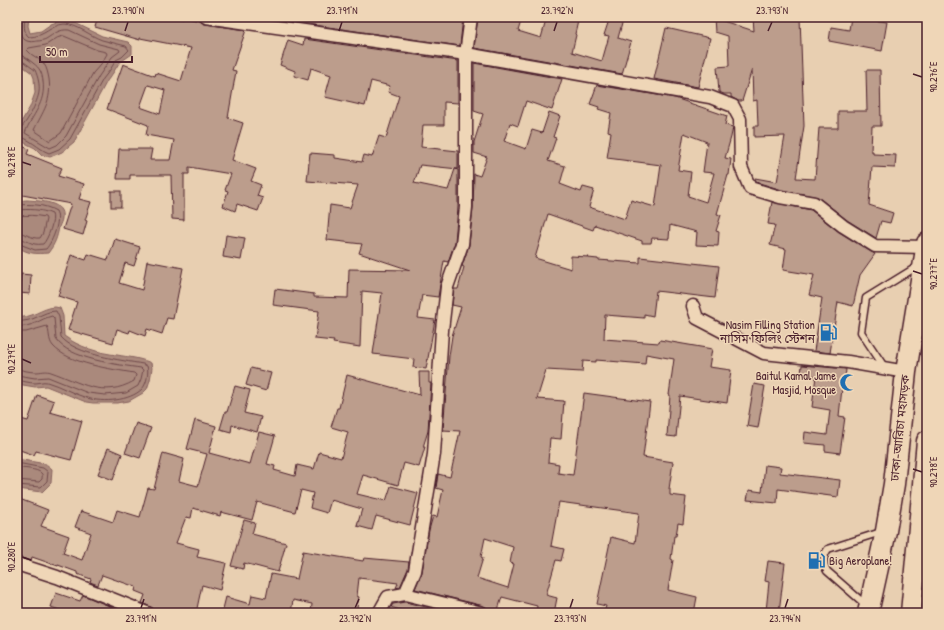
<svg xmlns="http://www.w3.org/2000/svg" width="944" height="630" font-family="'Patrick Hand','Noto Sans Bengali',sans-serif">
	<style>
		.water { fill: #aa897c; stroke: #845f5c }
		.lines { fill: none; stroke-linecap: round; stroke-linejoin: round }
		.shore { stroke: #70494b; stroke-width: 1 }
		.building { fill: #bc9d8c; stroke: #4a1f2b; fill-rule: evenodd }
		.service-casing { stroke: #4a1f2b; stroke-width: 9 }
		.minor-casing { stroke: #4a1f2b; stroke-width: 15 }
		.trunk-casing { stroke: #4a1f2b; stroke-width: 23 }
		.service { stroke: #efd6b7; stroke-width: 6 }
		.minor { stroke: #efd6b7; stroke-width: 12 }
		.trunk { stroke: #efd6b7; stroke-width: 20 }
		.ticks { fill: none; stroke: #4a1f2b; stroke-width: 1.5 }
		.labels { text-anchor: middle; stroke-width: 3; stroke-linejoin: round; paint-order: stroke }
		.poi-label { font-size: 12px; fill: #4a1f2b; stroke: #efd6b7; text-anchor: end }
		.street-label { font-size: 12px; fill: #4a1f2b; stroke: #efd6b7 }
		.neatline { fill: none; stroke: #4a1f2b; stroke-width: 1.5 }
		.ticks-label { font-size: 10px; text-anchor: middle; fill: #4a1f2b }
	</style>
	<rect width="100%" height="100%" fill="#e8cfb1"/>
	<filter id="ink" filterUnits="userSpaceOnUse"><feTurbulence type="fractalNoise" baseFrequency=".025" numOctaves="2"/><feDisplacementMap in="SourceGraphic" scale="8" xChannelSelector="R" yChannelSelector="G"/><feConvolveMatrix kernelMatrix="1 2 1 2 8 2 1 2 1" color-interpolation-filters="sRGB"/></filter>
	<g filter="url(#ink)">
		<g class="water">
			<path d="M17,17H29L28,26L30,33L41,31L51,24L62,20L71,21L102,36L128,42L132,46V54L119,63L113,73L107,81L74,142L62,152L50,157L42,155L35,148L17,139V129L30,107L35,93L34,78L32,73L17,62Z"/>
			<path d="M27,200C39,201 65,201 62,218C62,221 60,224 59,227C57,238 55,244 48,253C36,254 28,254 18,247L17,201Z"/>
			<path d="M55,307L60,308L63,316L64,336C79,347 99,353 117,355C128,357 140,358 151,363L152,368L150,380L147,389L143,393L129,401L117,403H93L86,402L46,386L35,387L17,384V317C32,319 41,308 55,307Z"/>
			<path d="M17,459L46,464L52,469L51,483L42,492L17,489Z"/>
		</g>
		<g class="lines">
			<g class="shore">
				<path d="M64,36L97,50L106,52L107,54L101,64L93,73L61,133L50,141L34,130C43,111 52,101 49,79C48,74 47,68 44,64C40,58 31,56 27,50L29,48L46,45L57,38Z"/>
				<path d="M17,54C23,55 28,59 33,63C40,68 42,73 43,81C46,104 32,114 25,133L50,148L57,145L66,136L99,76L112,57L120,51L119,49L99,44L69,30C59,29 54,34 46,39C44,40 40,41 37,41C20,45 18,31 20,17"/>
				<path d="M17,59L21,60L35,70C38,77 40,85 39,92C38,101 25,129 17,130"/>
				<path d="M17,136C30,138 38,149 49,153L59,149L70,139L103,79L110,70L116,60L122,57L129,50L126,46C118,44 110,42 102,40C90,36 77,24 64,24C51,25 45,37 29,37C23,32 24,24 25,17"/>
				<path d="M17,205C30,204 44,204 56,211C61,220 53,241 46,249L35,250L17,243"/>
				<path d="M17,210C29,209 41,209 52,214C55,220 48,239 43,244C30,246 28,239 17,238"/>
				<path d="M17,216C27,215 36,215 45,217L46,219L43,233L40,238C31,239 26,233 17,232"/>
				<path d="M17,321C34,323 42,311 56,311L59,317L61,337C76,355 121,360 143,364L147,366C149,371 147,384 142,389C130,401 103,403 87,398C73,394 61,386 47,382C43,381 39,383 35,383C29,383 23,381 17,380"/>
				<path d="M17,326C33,328 39,319 52,316L54,318L56,339C68,359 120,365 141,368L143,370L141,379L138,386L126,393L105,395L88,393L48,377L35,378L17,375"/>
				<path d="M17,332H26L47,326C50,332 48,340 53,346C69,364 112,369 134,373L136,375L134,381C103,399 80,382 51,372C46,370 41,372 36,372C29,372 23,370 17,369"/>
				<path d="M17,463L43,468L48,472L47,481L41,487L17,485"/>
				<path d="M17,468C22,468 38,469 41,473C43,474 42,477 42,479L39,482L17,480"/>
			</g>
		</g>
		<g class="building">
			<path d="M98,17H174L182,19L183,17L200,21L205,24L246,30L232,70L236,71L228,118L243,123L232,160L256,169L251,181L261,185L257,196L263,198L258,211L237,204L235,211L223,206L228,191L225,190L231,174L189,167V174H184V220L172,219L171,175H130V179H117L119,149H152L150,160H170L174,140L146,135L148,125L107,109L123,64L155,76L156,73L181,81L191,48L140,38V40L95,27ZM148,85L165,90L160,114L140,107Z"/>
			<path d="M287,17H463L460,46L293,22L286,20Z"/>
			<path d="M478,17H505L521,21L518,31L541,38L547,17H562L578,21L575,34L576,35L572,52L602,61L609,36L604,35L610,17L623,20L618,38L631,42L622,74L474,48Z"/>
			<path d="M753,17H800L804,126L796,178L815,179L819,128H838V111H867L866,70H880L881,126H872L871,151H873V154L896,155L895,168L872,167L869,205L893,213L890,223L881,221L876,238L847,220L818,197L782,190L756,182L755,178L777,182L785,136L754,137V126H758L757,100L753,101L752,69L742,101H738L731,97V94H724L719,92L717,67L729,66L728,36L715,32L714,18L754,31Z"/>
			<path d="M851,17L887,22L882,51L829,41L831,27L849,30Z"/>
			<path d="M666,28L710,38L698,87L654,79Z"/>
			<path d="M304,39L458,61V103L444,102V125H423L421,147L458,151V169L420,165L414,183L448,190L455,169L458,170V207L455,242L448,262L444,261L438,297L422,295L418,318L435,320L426,369L413,367L414,359L373,354L382,293L362,291L360,347L333,343L334,341L315,339L319,311L273,305L275,289L314,294V297L348,298L349,269L410,270L359,253L362,244L327,240L330,205L350,208L358,185L307,181L310,153L335,155V158L362,162L364,155L372,157L379,136L386,138L399,96L388,92L390,86L371,81L365,106L325,97L331,75L311,68L308,80L294,76L295,71L280,65L288,40L303,45Z"/>
			<path d="M474,63L562,79L552,110L526,101L518,126L510,123L504,141L526,149L532,130L542,133L549,112L560,116L553,137L556,138L548,161L565,166L560,184L581,192L583,187L594,190L589,207L625,219L631,200L655,207L661,165L607,158L611,132L608,131L611,113L598,109L599,107L590,104L597,85L675,98L727,116L725,125L733,127L731,137L725,158L731,159L729,175H728L717,214L721,215L716,231L719,232L718,246L696,245L697,232L670,225L669,239L652,238L651,243H642V241L595,225L593,230L548,214L535,258L571,269V256L589,257L588,258L598,259V260L640,263V257L719,266L715,298L656,291L653,316L644,314V318L605,315L604,339L659,343L660,340L712,349L709,367L731,370L727,403L680,396L676,437L667,436L670,395H669L674,359L646,354L645,364L596,360V362L583,361L582,372L546,370L537,399L564,401L561,439L550,438L548,462L559,464L558,473L573,475L584,393L650,402L643,457L673,462L669,489H670V495L686,497L683,524L678,523L676,536H674L671,559L673,560L668,590L697,597L694,613H604L606,606L597,604L611,537L635,543L639,513L559,502L551,546L564,549L561,561L556,560L546,595L557,598L554,613H536L537,606L502,597L497,613H489L487,608L484,606L415,589L422,572L429,530L433,516L437,517L443,490L436,488L438,474L450,477L460,431L443,430L449,356L452,336L461,307L452,305L454,289H458L464,267L462,266L469,245L473,208L474,174L480,176L487,157L474,153V142L483,114L474,111ZM684,133L707,142L703,172L714,173L706,202L688,196L691,172L678,170ZM485,538L513,547L510,563L514,564L508,588L477,578L483,558L481,557Z"/>
			<path d="M17,144L29,149L27,154L62,168L58,176L84,184L79,199L91,202L85,220L87,221L83,235L63,229L71,204L17,194Z"/>
			<rect x="111" y="191" width="10" height="16"/>
			<path d="M772,202L811,210L839,232L871,252L875,254L860,275L853,306L838,302L830,353L814,351L822,298L809,295L814,275L783,270L786,249L770,245L775,225L768,224Z"/>
			<path d="M226,235L245,238L241,260L223,257Z"/>
			<path d="M115,239L140,247L134,266L125,263L119,283L142,290L147,261L183,268L173,319L167,318L162,334L147,329L145,336L130,330L129,333L117,329L113,343L68,330L77,302L58,296L71,255L86,260L88,254L108,260Z"/>
			<path d="M21,274L31,275L30,294L19,293Z"/>
			<path d="M802,365L846,369L845,379H843L839,416L845,417L840,453L825,451V445L804,443L805,432L827,435L830,410L812,407L816,376L801,374Z"/>
			<path d="M251,368L271,373L266,391L246,385Z"/>
			<path d="M419,372H429V383H431L428,431L423,447H425L419,467L404,463L398,485L363,475L357,494L386,501L391,486L418,493L410,525L376,516L372,530L357,526L362,509L331,500L327,513L310,508L313,493L301,490L295,512L257,502L252,520L221,512L220,516L193,508L191,518L186,517L176,543L199,549L197,557L226,563L220,590L202,585L196,613H154L153,608L142,603L145,595L135,591L136,587L102,575L98,585L90,582L91,579L77,574V572L58,565V566L32,557L31,561L17,557V498L48,510L41,526L69,536L63,553L82,560L91,533L75,527L81,511L113,522L117,510L140,517L148,488L154,489L163,453L184,459L179,481L198,486L207,454L187,449L195,420L216,426L209,453L250,464L259,432L275,436L267,464L275,466L274,470L295,476L297,465L314,469L319,452L341,458L348,432L331,427L337,408H339L347,375L420,395Z"/>
			<path d="M754,384L765,386L758,428L747,426Z"/>
			<path d="M235,386L250,390L244,413L261,417L257,432L232,425L231,432L220,429L225,412H227Z"/>
			<path d="M37,395L54,401L50,412L82,421L71,460L36,451L34,455L17,449V418L28,421Z"/>
			<path d="M136,423L151,428L140,458L125,453Z"/>
			<path d="M108,448L122,454L113,480L98,474Z"/>
			<path d="M765,465L781,467L780,473L840,480L838,497L778,489L777,503L747,500L749,490L762,492Z"/>
			<path d="M244,520L255,523L252,534L286,543L278,572L244,563L243,569L231,566Z"/>
			<path d="M303,551L363,561L364,558L409,562L408,569L400,587L396,588L398,583L359,578L357,596L359,597L356,613H311L312,604L293,600L291,613H222L226,597L250,604L252,595L266,598L271,574L297,579Z"/>
			<path d="M768,561L785,563L779,612L766,611L769,582L765,581Z"/>
			<path d="M56,593L80,601L83,595L109,606L123,613H68L51,607Z"/>
			<path d="M405,602L451,613H409L391,607L393,604Z"/>
		</g>
		<g class="lines">
			<defs>
				<g id="service">
					<path d="M885,368L861,332L866,298L918,266"/>
					<path d="M867,606L827,571C823,564 823,555 828,549L881,532"/>
				</g>
				<g id="minor">
					<path d="M206,17L466,54L710,97L733,106L740,119L741,167L750,188L780,197L814,203L843,226L875,246L927,247"/>
					<path d="M693,306L697,318L764,353L848,362L906,372"/>
					<path d="M17,564L57,577L147,613"/>
					<path d="M405,594L415,571L434,454L442,330L447,287L462,244L466,207V54L471,17"/>
					<path d="M379,613L388,597L405,594L482,613"/>
				</g>
				<g id="trunk">
					<path d="M868,613L886,531L894,484L906,372L927,243"/>
					<path d="M911,613L927,441"/>
				</g>
			</defs>
			<use href="#service" class="service-casing"/>
			<use href="#minor" class="minor-casing"/>
			<use href="#trunk" class="trunk-casing"/>
			<use href="#service" class="service"/>
			<use href="#minor" class="minor"/>
			<use href="#trunk" class="trunk"/>
		</g>
	</g>
	<path class="ticks" d="M125,31L128,22M339,31L342,22M554,31L557,22M768,31L772,22M913,74L922,77M22,162L31,165M913,271L922,274M22,359L31,363M913,469L922,472M22,557L31,560M141,608L144,599M355,608L359,599M570,608L573,599M785,608L788,599"/>
	<defs>
		<symbol id="fuel-bare" viewBox="-9 -9 18 18"><path d="M-5.5-6h7V0h2V4h1.3V-2.5L3-4.5l.8-.8L6-3V5H2.5V1h-1V6h-7ZM-4.2-4.7v3.2H.2V-4.7Z" fill="#1f6fb2" stroke="#efd6b7" stroke-width="2.5" paint-order="stroke"/></symbol>
		<symbol id="mosque-bare" viewBox="-9 -9 18 18"><path d="M3.5-4.9A6 6 0 1 0 3.5 4.9A5 5 0 1 1 3.5-4.9Z" fill="#1f6fb2" stroke="#efd6b7" stroke-width="2.5" paint-order="stroke"/></symbol>
	</defs>
	<g fill-rule="evenodd">
		<use href="#fuel-bare" x="816" y="320" width="25" height="25"/>
		<use href="#mosque-bare" x="836" y="370" width="25" height="25"/>
		<use href="#fuel-bare" x="804" y="548" width="25" height="25"/>
	</g>
	<g class="labels">
		<g class="poi-label">
			<text x="815" y="329">Nasim Filling Station<tspan x="815" dy="14">নাসিম ফিলিং স্টেশন</tspan></text>
			<text x="836" y="380">Baitul Kamal Jame<tspan x="836" dy="14">Masjid, Mosque</tspan></text>
			<text x="829" y="565" text-anchor="start">Big Aeroplane!</text>
		</g>
		<g class="street-label">
			<text transform="translate(900 428) rotate(-84)" y="4">ঢাকা-আরিচা মহাসড়ক</text>
		</g>
	</g>
	<rect width="944" height="630" fill="none" stroke="#efd6b7" stroke-width="44"/>
	<path d="M40 56v6h92v-6" fill="none" stroke="#4a1f2b" stroke-width="2"/>
	<text x="46" y="56" font-size="12" fill="#4a1f2b" stroke="#efd6b7" stroke-width="3" paint-order="stroke">50 m</text>
	<rect x="22" y="22" width="900" height="586" class="neatline"/>
	<g class="ticks-label">
		<text x="128" y="14">23.790°N</text>
		<text x="342" y="14">23.791°N</text>
		<text x="557" y="14">23.792°N</text>
		<text x="772" y="14">23.793°N</text>
		<text transform="translate(933 77) rotate(-90)" y="4">90.276°E</text>
		<text transform="translate(11 162) rotate(-90)" y="4">90.278°E</text>
		<text transform="translate(933 274) rotate(-90)" y="4">90.277°E</text>
		<text transform="translate(11 359) rotate(-90)" y="4">90.279°E</text>
		<text transform="translate(933 472) rotate(-90)" y="4">90.278°E</text>
		<text transform="translate(11 557) rotate(-90)" y="4">90.280°E</text>
		<text x="141" y="622">23.791°N</text>
		<text x="355" y="622">23.792°N</text>
		<text x="570" y="622">23.793°N</text>
		<text x="785" y="622">23.794°N</text>
	</g>
</svg>
